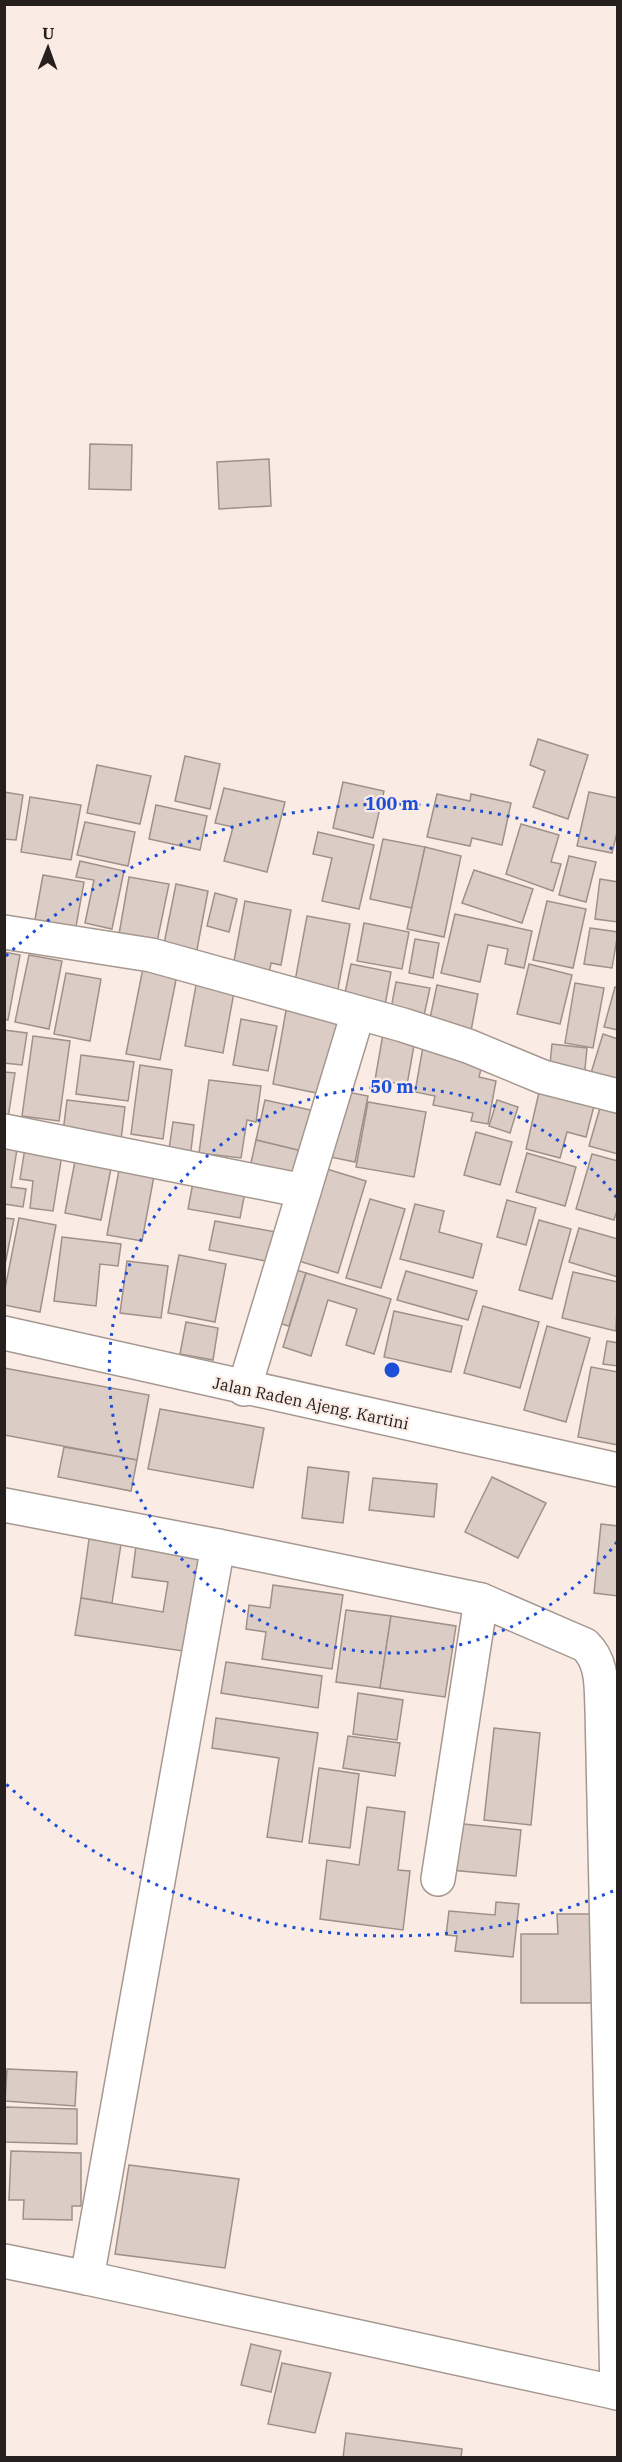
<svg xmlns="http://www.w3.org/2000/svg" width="622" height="2462" font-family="'IBM Plex Serif',serif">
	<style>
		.building { fill: #dbcdc5; stroke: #9e9189; stroke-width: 1.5 }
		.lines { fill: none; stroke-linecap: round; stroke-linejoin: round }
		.minor-casing { stroke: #a59890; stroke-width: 36 }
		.secondary-casing { stroke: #a59890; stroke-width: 36 }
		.minor { stroke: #fff; stroke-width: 33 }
		.secondary { stroke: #fff; stroke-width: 33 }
		.ring { fill: none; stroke: #1d4ed8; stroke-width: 3; stroke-dasharray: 3 6 }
		.labels { text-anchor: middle; stroke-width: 4.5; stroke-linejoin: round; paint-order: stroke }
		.street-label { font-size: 16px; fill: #25201d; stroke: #faece4 }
		.centre { fill: #1d4ed8; stroke: #faece4; stroke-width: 3 }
		.ring-label { font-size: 18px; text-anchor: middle; font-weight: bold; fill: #1d4ed8; stroke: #faece4; stroke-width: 4.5; stroke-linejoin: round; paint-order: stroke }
	</style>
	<rect width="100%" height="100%" fill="#faece4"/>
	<g class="building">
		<path d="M90,444L132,445L131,490L89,489Z"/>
		<path d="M269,459L271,506L219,509L217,462Z"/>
		<path d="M538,739L588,755L568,819L533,807L545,771L530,765Z"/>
		<path d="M185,756L220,764L210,809L175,801Z"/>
		<path d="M97,765L151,776L140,824L87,813Z"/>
		<path d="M343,782L384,791L373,838L333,828Z"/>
		<path d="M224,788L285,802L267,872L224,861L233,827L215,823Z"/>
		<path d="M4,792L23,795L16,840L4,839Z"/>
		<path d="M589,792L618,798V828L612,853L577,846Z"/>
		<path d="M437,794L470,801L471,794L511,803L502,845L472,838L470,846L427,837Z"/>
		<path d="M30,797L81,805L71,860L21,852Z"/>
		<path d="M156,805L207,816L200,850L149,839Z"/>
		<path d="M85,822L135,832L128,866L77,855Z"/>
		<path d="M521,824L559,835L551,862L561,864L553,891L506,874Z"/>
		<path d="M318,832L374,845L359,909L322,901L332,858L313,854Z"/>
		<path d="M383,839L425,847L412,908L370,899Z"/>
		<path d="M425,847L461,856L444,937L407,929Z"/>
		<path d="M569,856L596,862L586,902L559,895Z"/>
		<path d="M80,861L124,871L112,929L85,923L94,880L76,877Z"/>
		<path d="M474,870L533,889L522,923L462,903Z"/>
		<path d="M43,875L84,882L75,932L34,925Z"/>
		<path d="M129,877L169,884L156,947L118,940Z"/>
		<path d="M600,879L618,882V922L595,919Z"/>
		<path d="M176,884L208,891L196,955L163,949Z"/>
		<path d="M215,893L237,899L229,932L207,926Z"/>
		<path d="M245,901L291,910L281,965L271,963L268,979L232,972Z"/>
		<path d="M547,901L586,909L573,968L533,960Z"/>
		<path d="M455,914L532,931L524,968L505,964L508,949L488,945L480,982L441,973Z"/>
		<path d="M307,916L350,924L336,1000L293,992Z"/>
		<path d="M364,923L409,932L402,969L357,961Z"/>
		<path d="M590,928L618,932L612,968L584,964Z"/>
		<path d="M415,939L439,943L433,978L409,973Z"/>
		<path d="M4,952L20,955L8,1020L4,1019Z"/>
		<path d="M29,955L62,961L49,1029L15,1022Z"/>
		<path d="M144,963L178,970L160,1060L126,1054Z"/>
		<path d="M351,964L391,972L384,1011L343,1003Z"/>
		<path d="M529,964L572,975L560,1024L517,1014Z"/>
		<path d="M66,973L101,979L90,1041L54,1034Z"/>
		<path d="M198,974L236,981L223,1053L185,1046Z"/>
		<path d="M396,982L430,988L423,1020L390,1014Z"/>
		<path d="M575,983L604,988L593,1048L565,1043Z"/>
		<path d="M437,985L478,994L470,1036L428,1028Z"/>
		<path d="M615,987L618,988V1030L604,1027Z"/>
		<path d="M287,1005L340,1016L326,1095L273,1084Z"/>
		<path d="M241,1019L277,1026L268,1071L233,1065Z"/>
		<path d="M384,1028L416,1034L407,1085L375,1080Z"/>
		<path d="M4,1030L27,1033L22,1065L4,1063Z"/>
		<path d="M603,1034L618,1039V1081L591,1073Z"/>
		<path d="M33,1036L70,1041L59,1121L22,1116Z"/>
		<path d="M424,1041L483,1061L479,1077L496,1081L488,1124L471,1121L473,1113L433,1105L435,1096L415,1092Z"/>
		<path d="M552,1044L587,1048L584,1079L549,1074Z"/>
		<path d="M81,1055L134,1062L128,1101L76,1094Z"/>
		<path d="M140,1065L172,1070L163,1139L131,1134Z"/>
		<path d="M4,1072L15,1073L7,1124L4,1123Z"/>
		<path d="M209,1080L261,1086L256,1122L247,1120L241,1158L199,1153Z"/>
		<path d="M540,1088L595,1102L586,1137L567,1132L560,1158L526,1149Z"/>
		<path d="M342,1091L368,1096L355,1162L321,1155Z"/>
		<path d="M67,1100L125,1107L120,1148L62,1140Z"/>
		<path d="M265,1100L315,1111L306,1152L256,1140Z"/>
		<path d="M497,1100L518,1107L510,1133L489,1126Z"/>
		<path d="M602,1101L618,1106V1154L589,1146Z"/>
		<path d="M368,1102L426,1112L414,1177L356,1167Z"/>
		<path d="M173,1122L194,1125L190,1159L168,1156Z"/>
		<path d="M476,1132L512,1142L500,1185L464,1175Z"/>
		<path d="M256,1140L306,1152L299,1183L249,1172Z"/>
		<path d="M4,1141L18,1143L11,1187L26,1189L23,1207L4,1204Z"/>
		<path d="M26,1142L63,1148L53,1211L30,1208L33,1181L20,1179Z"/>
		<path d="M77,1151L113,1158L101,1220L65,1213Z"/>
		<path d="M527,1153L576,1167L565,1206L516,1192Z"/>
		<path d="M592,1154L618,1161V1207L614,1220L576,1209Z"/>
		<path d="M121,1159L156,1165L142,1241L107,1235Z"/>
		<path d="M317,1166L366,1181L338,1273L289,1258Z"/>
		<path d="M195,1172L247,1182L240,1218L188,1209Z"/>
		<path d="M370,1199L405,1209L381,1288L346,1278Z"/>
		<path d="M507,1200L536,1208L526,1245L497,1237Z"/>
		<path d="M415,1204L444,1211L439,1232L482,1244L473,1278L400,1259Z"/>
		<path d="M4,1218L14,1219L4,1270Z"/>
		<path d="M19,1218L56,1225L40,1312L4,1305V1294Z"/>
		<path d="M539,1220L571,1229L552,1299L519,1290Z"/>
		<path d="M215,1221L276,1232L271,1262L209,1250Z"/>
		<path d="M579,1228L618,1239V1277L569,1262Z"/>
		<path d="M62,1237L121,1244L118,1266L100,1264L96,1306L54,1301Z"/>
		<path d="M179,1255L226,1264L215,1322L168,1313Z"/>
		<path d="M127,1261L168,1266L161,1318L120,1313Z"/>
		<path d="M287,1267L306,1273L289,1326L271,1321Z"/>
		<path d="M406,1271L477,1291L468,1320L397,1300Z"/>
		<path d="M573,1272L618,1282L616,1331L562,1318Z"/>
		<path d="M306,1273L391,1299L374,1354L346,1345L357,1309L328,1300L311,1356L283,1347Z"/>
		<path d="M483,1306L539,1322L520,1388L464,1373Z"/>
		<path d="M394,1311L462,1326L451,1372L384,1357Z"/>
		<path d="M186,1322L218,1328L213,1360L180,1354Z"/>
		<path d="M547,1326L590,1338L566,1422L524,1410Z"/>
		<path d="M607,1341L618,1343V1366L603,1364Z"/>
		<path d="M591,1367L618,1372V1445L578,1437Z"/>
		<path d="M4,1368L149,1395L137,1460L4,1435Z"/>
		<path d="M160,1409L264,1428L253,1488L148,1469Z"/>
		<path d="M64,1447L137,1460L131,1491L58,1477Z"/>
		<path d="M308,1467L349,1472L343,1523L302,1518Z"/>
		<path d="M492,1477L546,1503L518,1558L465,1532Z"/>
		<path d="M373,1478L437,1484L434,1517L369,1510Z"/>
		<path d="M601,1524L618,1526V1596L594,1593Z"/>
		<path d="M89,1539L121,1544L112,1603L81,1598Z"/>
		<path d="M136,1546L205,1559L196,1617L188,1615L183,1651L75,1635L81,1598L163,1612L168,1582L132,1577Z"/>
		<path d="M273,1585L343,1595L332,1669L262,1659L266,1632L246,1629L249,1605L270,1608Z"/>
		<path d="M346,1610L391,1616L380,1688L336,1682Z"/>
		<path d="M391,1616L456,1626L445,1697L380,1688Z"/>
		<path d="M226,1662L322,1676L318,1708L221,1693Z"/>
		<path d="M358,1693L403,1700L397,1740L353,1734Z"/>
		<path d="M216,1718L318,1733L302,1842L267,1837L279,1758L212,1748Z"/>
		<path d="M494,1728L540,1733L531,1825L484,1820Z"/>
		<path d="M348,1736L400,1743L395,1776L343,1768Z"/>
		<path d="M319,1768L359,1774L350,1848L309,1843Z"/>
		<path d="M367,1807L405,1812L398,1870L410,1871L403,1930L320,1919L327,1860L359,1865Z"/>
		<path d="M454,1823L521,1830L516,1876L450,1870Z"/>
		<path d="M496,1902L519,1904L513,1957L455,1951L457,1936L446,1935L449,1911L495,1915Z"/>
		<path d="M557,1914H592L593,2003H521V1934H558Z"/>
		<path d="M7,2069L77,2072L75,2106L5,2101Z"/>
		<path d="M4,2107L77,2109V2144L4,2142Z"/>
		<path d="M11,2151L81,2153V2206H72V2220L23,2219L24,2200H9Z"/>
		<path d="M129,2165L239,2179L225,2268L115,2254Z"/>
		<path d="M251,2344L281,2351L271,2392L241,2385Z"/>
		<path d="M282,2363L331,2373L315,2433L268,2424Z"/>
		<path d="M346,2433L462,2449L461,2458H343Z"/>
	</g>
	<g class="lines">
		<defs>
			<g id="minor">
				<path d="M4,932L151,955L403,1025L468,1046L543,1077L618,1096"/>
				<path d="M4,1131L304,1191"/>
				<path d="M244,1389L358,1013"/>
				<path d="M4,1505L218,1546L481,1600L585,1645C603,1662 601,1686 602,1709L617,2393"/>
				<path d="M438,1879L481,1600"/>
				<path d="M4,2261L87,2278L218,1546"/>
				<path d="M87,2278L618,2393"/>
			</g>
			<path id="secondary" d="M4,1333L618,1470"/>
		</defs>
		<use href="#minor" class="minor-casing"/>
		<use href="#secondary" class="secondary-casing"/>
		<use href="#minor" class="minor"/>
		<use href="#secondary" class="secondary"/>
	</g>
	<g class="ring">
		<path d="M617 1542A283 283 0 1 1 617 1198"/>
		<path d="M613 1891A566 566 0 0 1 6 1784M6 956A566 566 0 0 1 613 849"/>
	</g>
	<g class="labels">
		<g class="street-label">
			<text transform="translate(311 1403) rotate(12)" y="6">Jalan Raden Ajeng. Kartini</text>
		</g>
	</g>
	<circle cx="392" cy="1370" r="9" class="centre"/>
	<g class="ring-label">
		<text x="392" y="810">100 m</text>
		<text x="392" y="1093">50 m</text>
	</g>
	<rect width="622" height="2462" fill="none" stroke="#25201d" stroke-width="12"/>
	<g transform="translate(48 48) rotate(1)" stroke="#faece4" stroke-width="4.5" paint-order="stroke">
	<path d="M0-4.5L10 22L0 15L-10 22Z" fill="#25201d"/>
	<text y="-9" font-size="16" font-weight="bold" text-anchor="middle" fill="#25201d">U</text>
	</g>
</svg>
